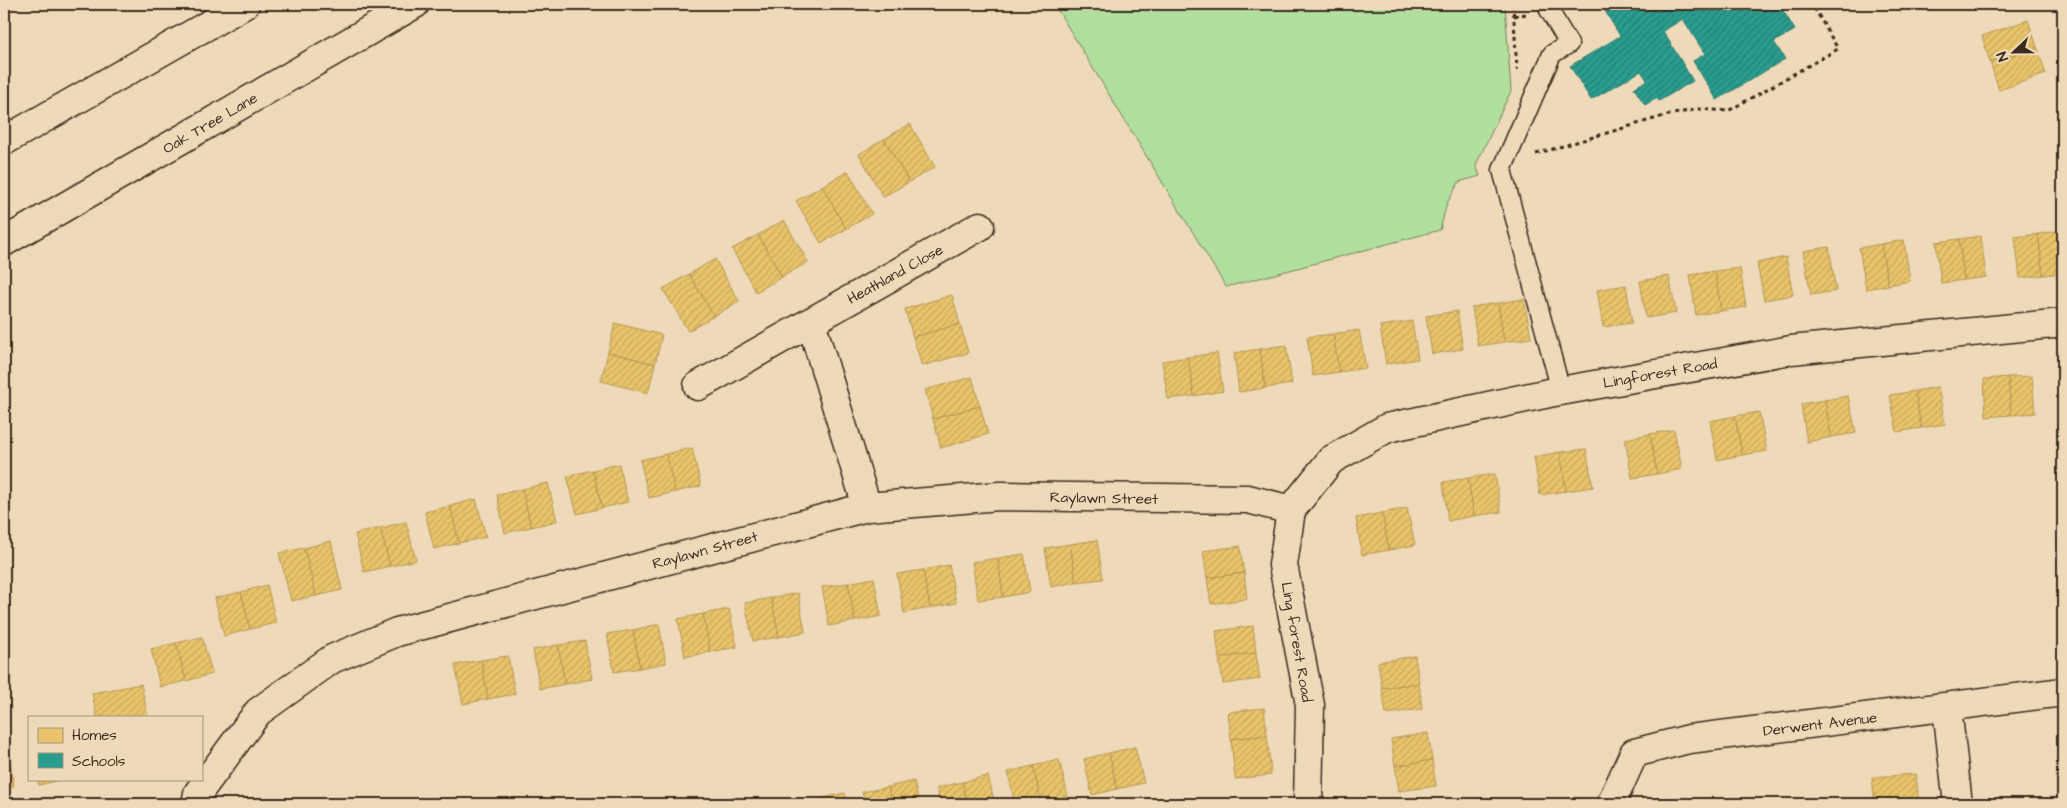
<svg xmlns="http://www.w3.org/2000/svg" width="2067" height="808" font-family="'Architects Daughter',sans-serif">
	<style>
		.grass { fill: #b0df9e; stroke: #76845e }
		.homes { fill: url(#homes-hatch); stroke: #b59653 }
		.schools { fill: url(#schools-hatch); stroke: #2f7a6d }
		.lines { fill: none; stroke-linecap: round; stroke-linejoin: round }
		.lane-casing { stroke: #3b2a1e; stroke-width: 21 }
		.street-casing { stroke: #3b2a1e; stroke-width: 31 }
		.primary-casing { stroke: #3b2a1e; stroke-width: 31 }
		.path { stroke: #3b2a1e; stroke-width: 3; stroke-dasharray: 4 4; stroke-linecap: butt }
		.lane { stroke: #eed9b8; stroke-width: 18 }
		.street { stroke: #eed9b8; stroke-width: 28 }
		.primary { stroke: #eed9b8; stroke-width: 28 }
		.labels { text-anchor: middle; stroke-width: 5; stroke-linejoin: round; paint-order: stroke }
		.street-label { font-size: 15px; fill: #3b2a1e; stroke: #eed9b8 }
	</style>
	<defs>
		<pattern id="homes-hatch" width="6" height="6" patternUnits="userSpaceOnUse" patternTransform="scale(1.25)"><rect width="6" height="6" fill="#e9c46a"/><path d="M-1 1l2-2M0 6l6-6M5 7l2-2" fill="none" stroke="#c9a95b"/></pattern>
		<pattern id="schools-hatch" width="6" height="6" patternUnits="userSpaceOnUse" patternTransform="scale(1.25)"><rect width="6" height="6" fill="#2a9d8f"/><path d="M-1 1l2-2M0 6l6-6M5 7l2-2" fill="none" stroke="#258074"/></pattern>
	</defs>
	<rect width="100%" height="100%" fill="#eed9b8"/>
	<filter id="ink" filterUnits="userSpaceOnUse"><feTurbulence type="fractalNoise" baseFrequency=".02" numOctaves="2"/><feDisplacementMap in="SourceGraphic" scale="10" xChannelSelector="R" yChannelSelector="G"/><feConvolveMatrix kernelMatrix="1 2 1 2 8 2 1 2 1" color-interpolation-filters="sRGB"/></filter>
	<g filter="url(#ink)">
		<path class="grass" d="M1054,4H1505L1511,91L1476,165L1480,176L1459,182L1447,203L1440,230L1226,287Z"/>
		<g class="homes">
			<path d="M1962,4H1979L1964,9Z"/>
			<path d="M2028,20L2037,47L1990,62L1982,36Z"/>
			<path d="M2037,47L2046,74L1999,90L1990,62Z"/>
			<path d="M910,124L935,167L909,182L884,139Z"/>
			<path d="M884,139L909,182L883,197L859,154Z"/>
			<path d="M848,171L872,214L846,229L822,186Z"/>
			<path d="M822,186L846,229L821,243L796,201Z"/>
			<path d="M784,220L808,262L782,277L758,235Z"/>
			<path d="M2061,231L2063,273L2043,275L2038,234Z"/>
			<path d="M2038,234L2043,275L2020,278L2015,237Z"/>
			<path d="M758,235L782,277L756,292L732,249Z"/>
			<path d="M1981,236L1986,277L1964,280L1959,239Z"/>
			<path d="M1959,239L1964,280L1941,283L1936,242Z"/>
			<path d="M1904,240L1910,281L1888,285L1881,244Z"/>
			<path d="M1881,244L1888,285L1866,289L1859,248Z"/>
			<path d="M1829,247L1836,291L1811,295L1803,251Z"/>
			<path d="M1786,257L1793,295L1764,300L1757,263Z"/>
			<path d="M715,259L739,301L714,316L689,274Z"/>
			<path d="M1740,268L1746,307L1721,311L1715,271Z"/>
			<path d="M1715,271L1721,311L1696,315L1690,275Z"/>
			<path d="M689,274L714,316L688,331L663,289Z"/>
			<path d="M1669,276L1676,313L1646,318L1640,281Z"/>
			<path d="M1626,285L1632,323L1603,327L1597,290Z"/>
			<path d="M952,295L960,324L913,337L905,309Z"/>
			<path d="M1524,299L1531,338L1504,342L1498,303Z"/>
			<path d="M1498,303L1504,342L1478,346L1472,307Z"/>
			<path d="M1457,311L1463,349L1432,354L1426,316Z"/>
			<path d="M1412,321L1418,359L1386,364L1380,326Z"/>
			<path d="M615,323L662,335L655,364L608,352Z"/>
			<path d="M960,324L968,353L922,366L913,337Z"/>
			<path d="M1359,330L1366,368L1339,372L1333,334Z"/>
			<path d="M1333,334L1339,372L1313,376L1307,337Z"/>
			<path d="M1286,345L1292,384L1265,388L1260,349Z"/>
			<path d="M1260,349L1265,388L1239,392L1234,353Z"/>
			<path d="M608,352L655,364L648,393L601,381Z"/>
			<path d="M1217,353L1223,391L1194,396L1188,357Z"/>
			<path d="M1188,357L1194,396L1168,399L1162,361Z"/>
			<path d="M2032,376L2035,413L2011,415L2008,377Z"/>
			<path d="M972,377L980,406L933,419L925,390Z"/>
			<path d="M2008,377L2011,415L1986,417L1984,379Z"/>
			<path d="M1938,387L1945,424L1921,428L1915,391Z"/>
			<path d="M1915,391L1921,428L1897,432L1890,395Z"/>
			<path d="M1848,396L1856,433L1831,437L1825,400Z"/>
			<path d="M1825,400L1831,437L1807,442L1801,404Z"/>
			<path d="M980,406L988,434L941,448L933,419Z"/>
			<path d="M1759,412L1767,451L1742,455L1735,416Z"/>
			<path d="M1735,416L1742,455L1717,460L1710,421Z"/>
			<path d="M1674,430L1682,469L1657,474L1650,434Z"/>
			<path d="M1650,434L1657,474L1632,478L1625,439Z"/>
			<path d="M692,448L701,486L675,492L666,454Z"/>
			<path d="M1586,449L1593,487L1566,491L1560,452Z"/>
			<path d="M1560,452L1566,491L1540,495L1534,457Z"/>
			<path d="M666,454L675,492L649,498L640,460Z"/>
			<path d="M619,464L628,502L602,508L593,470Z"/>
			<path d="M593,470L602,508L577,514L567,476Z"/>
			<path d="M1495,474L1501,512L1474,516L1468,478Z"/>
			<path d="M1468,478L1474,516L1448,521L1443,482Z"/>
			<path d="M548,483L557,521L531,527L522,489Z"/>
			<path d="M522,489L531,527L505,533L497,495Z"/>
			<path d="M476,499L486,537L459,543L450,506Z"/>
			<path d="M450,506L459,543L434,549L425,512Z"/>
			<path d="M1407,508L1415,545L1389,550L1382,513Z"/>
			<path d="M1382,513L1389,550L1362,555L1356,518Z"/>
			<path d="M406,522L416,560L390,566L380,528Z"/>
			<path d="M380,528L390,566L364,572L355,534Z"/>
			<path d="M1097,540L1103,579L1076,582L1070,544Z"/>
			<path d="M331,541L342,590L316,596L304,548Z"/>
			<path d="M1070,544L1076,582L1051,587L1045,548Z"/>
			<path d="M1240,546L1244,573L1207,578L1203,551Z"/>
			<path d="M304,548L316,596L291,601L279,553Z"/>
			<path d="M1024,554L1030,592L1003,597L998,558Z"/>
			<path d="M998,558L1003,597L978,600L972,562Z"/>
			<path d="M949,565L956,603L930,608L923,570Z"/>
			<path d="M923,570L930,608L904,613L897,574Z"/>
			<path d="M1244,573L1247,599L1211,604L1207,578Z"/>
			<path d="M874,578L881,616L855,621L848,583Z"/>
			<path d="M848,583L855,621L829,626L822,587Z"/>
			<path d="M267,585L276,623L250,629L241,592Z"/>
			<path d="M241,592L250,629L224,636L215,598Z"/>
			<path d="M798,593L805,632L779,637L771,598Z"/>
			<path d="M771,598L779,637L753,641L745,603Z"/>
			<path d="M729,609L737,647L710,652L703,614Z"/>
			<path d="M703,614L710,652L685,657L678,619Z"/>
			<path d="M659,624L666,663L640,668L633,630Z"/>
			<path d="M1253,626L1256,653L1219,658L1216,631Z"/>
			<path d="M633,630L640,668L614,672L607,634Z"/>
			<path d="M202,637L212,674L186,681L176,643Z"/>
			<path d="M585,641L592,679L565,684L558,645Z"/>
			<path d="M176,643L186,681L160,687L151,649Z"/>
			<path d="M558,645L565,684L540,689L533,650Z"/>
			<path d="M1256,653L1260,679L1223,684L1219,658Z"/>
			<path d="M508,656L515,694L488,699L481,660Z"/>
			<path d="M1415,656L1419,683L1382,688L1378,662Z"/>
			<path d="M481,660L488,699L463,704L455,665Z"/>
			<path d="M1419,683L1422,709L1386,714L1382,688Z"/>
			<path d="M141,684L148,717H97L92,693Z"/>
			<path d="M1264,708L1267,735L1231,739L1228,712Z"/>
			<path d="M1428,733L1432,760L1395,766L1391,739Z"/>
			<path d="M1267,735L1271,775L1235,779L1231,739Z"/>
			<path d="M7,742L14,786L4,788V743Z"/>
			<path d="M1135,747L1144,783L1117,789L1109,753Z"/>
			<path d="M1109,753L1117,789L1092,795L1084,759Z"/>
			<path d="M1059,760L1068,796L1041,802L1033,766Z"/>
			<path d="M1432,760L1436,786L1399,791L1395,766Z"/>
			<path d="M1033,766L1041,802L1015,804L1008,772Z"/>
			<path d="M1916,774L1919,804H1875L1872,777Z"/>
			<path d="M988,776L995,804H967L962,782Z"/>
			<path d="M37,779H64L39,785Z"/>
			<path d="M914,781L919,804H892L888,787Z"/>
			<path d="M962,782L967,804H940L937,788Z"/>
			<path d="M888,787L892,804H865L862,792Z"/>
			<path d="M845,793L847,804H820L819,799Z"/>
			<path d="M819,799L820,804H796Z"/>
		</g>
		<path class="schools" d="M1601,4H1779L1795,30L1774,42L1785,59L1717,100L1693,61L1705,54L1683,19L1663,31L1693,81L1659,101L1657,98L1645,105L1634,88L1647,80L1641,71L1591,100L1570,66L1620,36Z"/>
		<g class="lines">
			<defs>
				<path id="lane" d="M1549,10L1569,44L1552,54L1502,170L1561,391"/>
				<g id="street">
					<path d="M4,242L415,4"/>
					<path d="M811,322L867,507"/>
					<path d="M698,386L980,226"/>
					<path d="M1291,510L1331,460L1387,428L1549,393L1791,350L2063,323"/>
					<path d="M1291,510L1283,565L1310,705L1308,804"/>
					<path d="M1947,708L1958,804"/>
					<path d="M196,804L198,793L258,712L332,659L397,632L867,507L999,496L1248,499L1291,510"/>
					<path d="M1611,804L1634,753L1689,739L2063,692"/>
				</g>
				<path id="primary" d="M4,141L245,4"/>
			</defs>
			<use href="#lane" class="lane-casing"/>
			<use href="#street" class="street-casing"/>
			<use href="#primary" class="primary-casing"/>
			<g class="path">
				<path d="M1513,4L1517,70"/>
				<path d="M1514,16L1526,14"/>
				<path d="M1536,154L1664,116L1698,109L1728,111L1838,49L1812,4"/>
			</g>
			<use href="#lane" class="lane"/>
			<use href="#street" class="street"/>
			<use href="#primary" class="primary"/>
		</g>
	</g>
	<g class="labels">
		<g class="street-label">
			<text transform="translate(210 123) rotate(-30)" y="5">Oak Tree Lane</text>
			<text transform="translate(895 274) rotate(-29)" y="5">Heathland Close</text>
			<text transform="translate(1660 373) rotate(-10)" y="5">Lingforest Road</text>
			<text transform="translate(1104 498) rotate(1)" y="5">Raylawn Street</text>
			<text transform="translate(705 550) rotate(-15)" y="5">Raylawn Street</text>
			<text transform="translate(1297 642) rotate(80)" y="5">Ling forest Road</text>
			<text transform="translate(1820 724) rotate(-7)" y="5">Derwent Avenue</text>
		</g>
	</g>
	<rect width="2067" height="808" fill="none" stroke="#eed9b8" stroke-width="20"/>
	<rect x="10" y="10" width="2047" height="788" fill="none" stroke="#3b2a1e" stroke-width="2" filter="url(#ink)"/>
	<rect x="28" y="716" width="175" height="65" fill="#eed9b8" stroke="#a6937a"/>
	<rect x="38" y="728" width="25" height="15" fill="#e9c46a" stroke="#a6937a"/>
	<text x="72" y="740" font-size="15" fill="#3b2a1e">Homes</text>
	<rect x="38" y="753" width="25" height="15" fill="#2a9d8f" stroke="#a6937a"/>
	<text x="72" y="766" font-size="15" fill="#3b2a1e">Schools</text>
	<g transform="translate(2014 52) rotate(248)" stroke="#eed9b8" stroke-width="4" paint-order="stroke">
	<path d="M0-4L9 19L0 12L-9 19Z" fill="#3b2a1e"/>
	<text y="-8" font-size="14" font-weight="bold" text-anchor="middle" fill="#3b2a1e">N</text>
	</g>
</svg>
